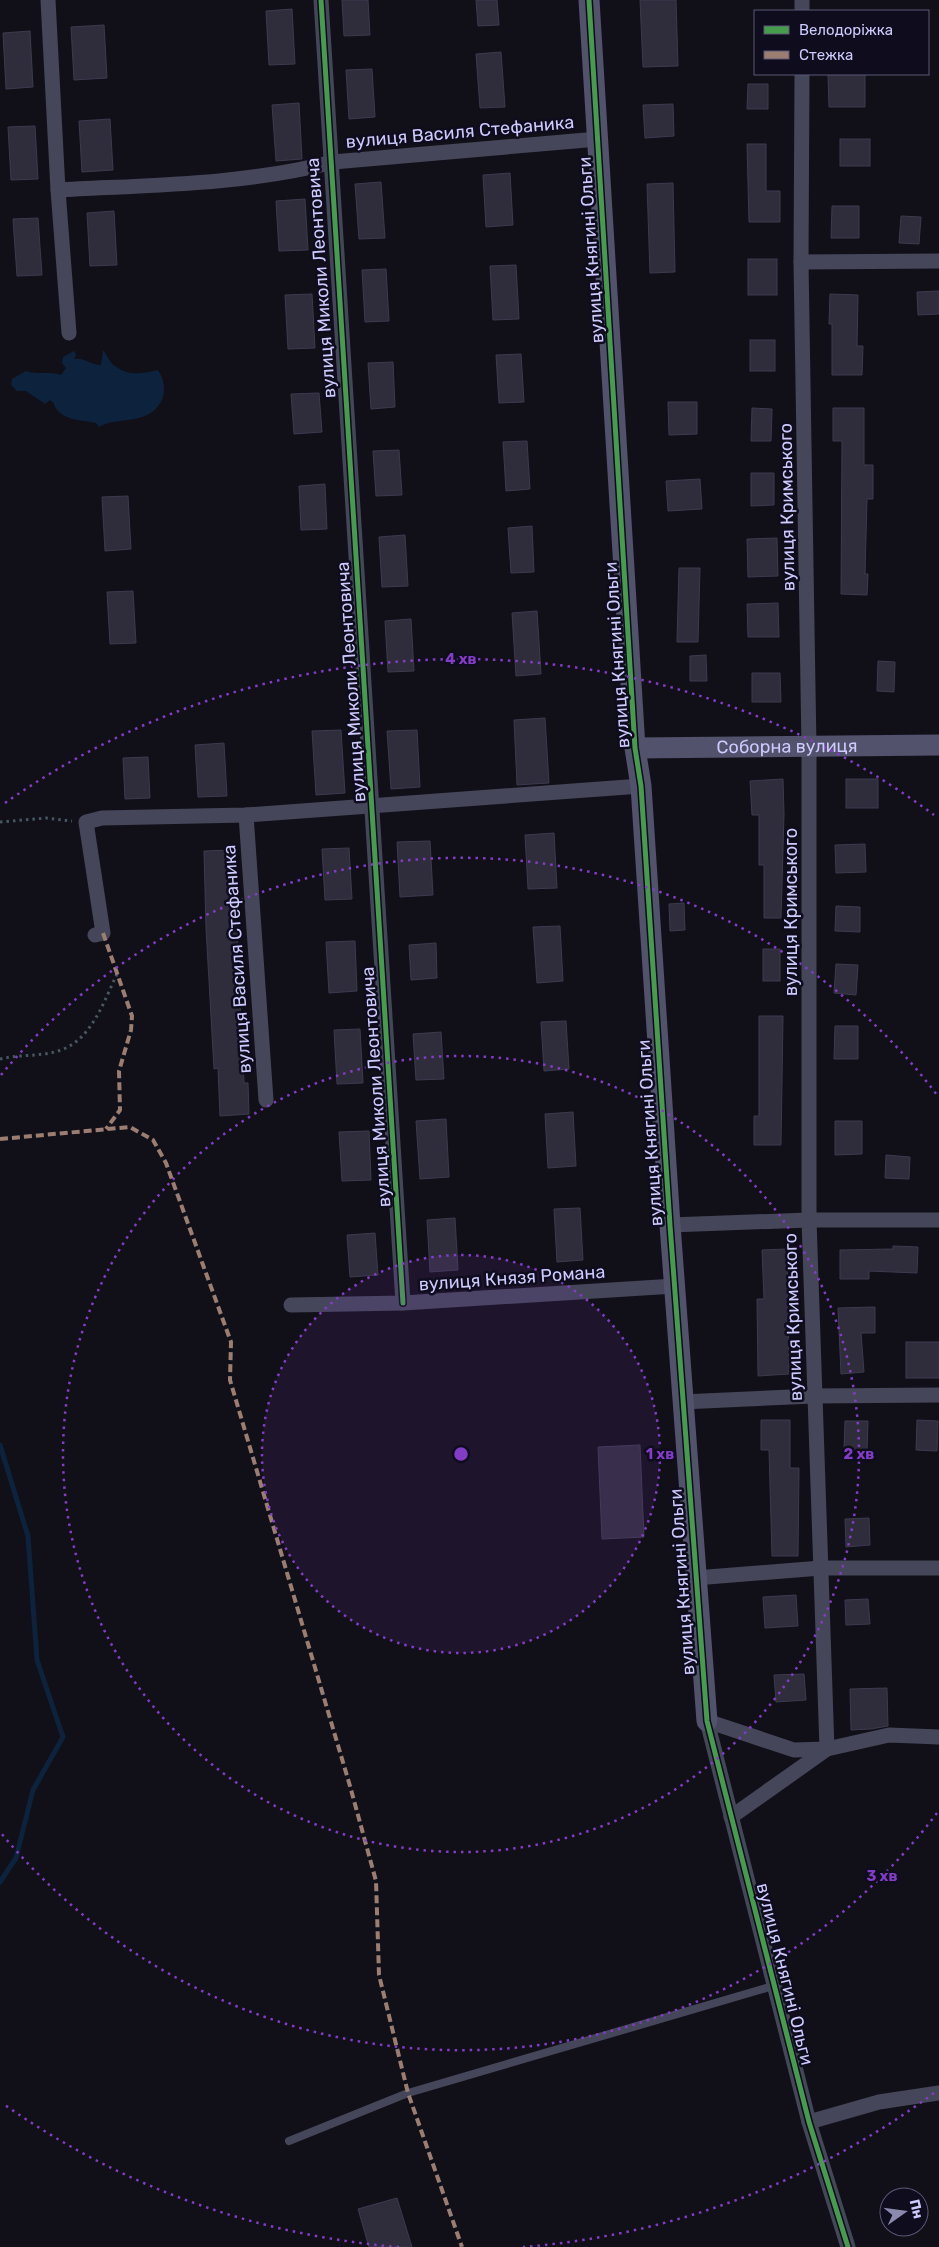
<svg xmlns="http://www.w3.org/2000/svg" width="939" height="2247" font-family="Rubik,sans-serif">
	<style>
		.water { fill: #0d223d }
		.lines { fill: none; stroke-linecap: round; stroke-linejoin: round }
		.stream { stroke: #0d223d; stroke-width: 5 }
		.building { fill: #2f2d3c; stroke: #3c3a4e }
		.path { stroke: #475660; stroke-width: 3; stroke-dasharray: 2.5 4; stroke-linecap: butt }
		.lane { stroke: #45465a; stroke-width: 8 }
		.street { stroke: #45465a; stroke-width: 15 }
		.secondary { stroke: #52526d; stroke-width: 21 }
		.quiet { stroke: #9b7d72; stroke-width: 4; stroke-dasharray: 8 4; stroke-linecap: butt }
		.cycleway-casing { stroke: #0e0c1d; stroke-width: 8 }
		.cycleway { stroke: #469c4c; stroke-width: 5 }
		.ring { fill: none; stroke: #833cc5; stroke-width: 2.5; stroke-dasharray: 2.5 5 }
		.labels { text-anchor: middle; stroke-width: 5; stroke-linejoin: round; paint-order: stroke }
		.street-label { font-size: 18px; fill: #cdcafd; stroke: #0e0c1d }
		.centre { fill: #833cc5; stroke: #0e0c1d; stroke-width: 2.5 }
		.ring-label { font-size: 15px; text-anchor: middle; font-weight: bold; fill: #833cc5; stroke: #0e0c1d; stroke-width: 5; stroke-linejoin: round; paint-order: stroke }
	</style>
	<rect width="100%" height="100%" fill="#111019"/>
	<path class="water" d="M103,350C107,355 110,363 115,366C129,377 144,373 158,370C170,388 164,410 142,417C128,422 112,419 99,427L96,423C83,420 67,421 57,410C54,406 55,403 50,400L45,404L26,391H17L11,385L12,379L26,371C37,375 50,371 61,375L66,368L62,363L63,357L74,351L76,355L74,359C85,357 90,365 101,365Z"/>
	<g class="lines">
		<path class="stream" d="M0,1445L28,1536L37,1660L63,1737L33,1790L16,1858L0,1882"/>
	</g>
	<g class="building">
		<path d="M342,0H368L370,35L344,36Z"/>
		<path d="M476,0H497L499,25L478,26Z"/>
		<path d="M640,0H676L678,66L643,67Z"/>
		<path d="M292,9L295,64L269,65L266,11Z"/>
		<path d="M104,25L107,78L74,80L71,27Z"/>
		<path d="M30,31L33,87L6,89L3,33Z"/>
		<path d="M501,52L505,107L480,108L476,54Z"/>
		<path d="M372,69L375,117L349,119L346,70Z"/>
		<path d="M828,74H865V107H829Z"/>
		<path d="M748,84H768V109H747Z"/>
		<path d="M299,103L302,159L276,161L272,105Z"/>
		<path d="M673,104L674,136L645,138L643,105Z"/>
		<path d="M110,119L113,170L82,172L79,121Z"/>
		<path d="M35,126L38,179L11,180L8,127Z"/>
		<rect x="840" y="139" width="30" height="27"/>
		<path d="M747,144H766V191H780V222H749Z"/>
		<path d="M510,173L513,225L486,227L483,175Z"/>
		<path d="M381,182L385,238L359,239L355,184Z"/>
		<path d="M673,183L675,272L650,273L647,184Z"/>
		<path d="M305,199L308,250L279,251L276,201Z"/>
		<path d="M832,206H859V238H831Z"/>
		<path d="M114,211L117,265L90,266L87,213Z"/>
		<path d="M901,216L921,217L919,244L899,243Z"/>
		<path d="M38,218L42,275L17,276L13,219Z"/>
		<rect x="748" y="259" width="29" height="36"/>
		<path d="M516,265L519,319L493,320L490,266Z"/>
		<path d="M386,269L389,321L365,322L362,270Z"/>
		<path d="M939,291V314L918,315L917,292Z"/>
		<path d="M312,294L315,348L288,349L285,295Z"/>
		<path d="M830,294L858,295L857,346H863L862,375H832V324H829Z"/>
		<rect x="750" y="340" width="25" height="31"/>
		<path d="M521,354L524,402L499,403L496,355Z"/>
		<path d="M393,362L395,407L371,409L368,363Z"/>
		<path d="M319,393L322,432L294,434L291,394Z"/>
		<path d="M668,402H697V434L669,435Z"/>
		<path d="M752,408L772,409L771,441H751Z"/>
		<path d="M833,408H864V465H873V499H867L865,574H868L867,595L841,594L842,441H833Z"/>
		<path d="M527,441L530,489L506,491L503,442Z"/>
		<path d="M399,450L402,495L376,496L373,451Z"/>
		<path d="M751,473H774V505L751,506Z"/>
		<path d="M700,479L702,509L668,511L666,481Z"/>
		<path d="M325,484L327,529L301,530L299,486Z"/>
		<path d="M128,496L131,549L105,551L102,497Z"/>
		<path d="M532,526L534,572L511,573L508,528Z"/>
		<path d="M405,535L408,586L382,587L379,537Z"/>
		<path d="M777,538L778,576L748,577L747,539Z"/>
		<path d="M679,568H700L698,642H677Z"/>
		<path d="M133,591L136,643L110,644L107,592Z"/>
		<path d="M778,603L779,637H748L747,604Z"/>
		<path d="M537,611L541,674L516,676L512,613Z"/>
		<path d="M411,619L414,671L388,672L385,621Z"/>
		<path d="M706,655L707,681H690V656Z"/>
		<path d="M878,661L895,662L894,692L877,691Z"/>
		<path d="M752,673H780L781,702H752Z"/>
		<path d="M545,718L549,783L517,785L514,720Z"/>
		<path d="M341,730L345,793L316,795L312,731Z"/>
		<path d="M417,730L420,787L391,789L387,731Z"/>
		<path d="M224,743L227,796L198,797L195,745Z"/>
		<path d="M148,757L150,798L125,799L123,758Z"/>
		<path d="M783,779L784,814L781,918H764V865H759V815H752L750,781Z"/>
		<rect x="846" y="779" width="32" height="29"/>
		<path d="M554,833L557,888L528,889L525,835Z"/>
		<path d="M430,841L433,895L400,897L397,842Z"/>
		<path d="M865,844L866,872L836,873L835,845Z"/>
		<path d="M349,848L352,899L325,900L322,849Z"/>
		<path d="M233,850L244,1083H248L249,1114L220,1116L218,1068L214,1069L206,928L204,851Z"/>
		<path d="M684,903L685,930L670,931L669,904Z"/>
		<path d="M836,906L860,907V932L835,931Z"/>
		<path d="M560,926L563,981L537,983L533,927Z"/>
		<path d="M355,941L357,991L329,993L326,942Z"/>
		<path d="M436,943L437,978L411,980L409,945Z"/>
		<rect x="763" y="949" width="17" height="32"/>
		<path d="M836,964L858,965L856,995L834,993Z"/>
		<path d="M759,1016H783L781,1145H754V1116H759Z"/>
		<path d="M566,1021L569,1069L544,1071L541,1022Z"/>
		<path d="M835,1026H858V1059H834Z"/>
		<path d="M360,1029L363,1083L337,1084L334,1030Z"/>
		<path d="M441,1032L444,1079L416,1080L413,1034Z"/>
		<path d="M573,1112L576,1166L548,1168L545,1114Z"/>
		<path d="M446,1119L449,1177L420,1179L416,1121Z"/>
		<path d="M835,1121H862V1154L835,1155Z"/>
		<path d="M369,1131L371,1180L342,1181L339,1132Z"/>
		<path d="M886,1155L910,1157L909,1179L885,1178Z"/>
		<path d="M580,1208L583,1260L557,1262L554,1209Z"/>
		<path d="M455,1218L458,1270L430,1272L427,1220Z"/>
		<path d="M375,1233L378,1275L350,1277L347,1235Z"/>
		<path d="M893,1246L918,1247L917,1273L869,1271V1279H840V1250L893,1249Z"/>
		<path d="M787,1249L789,1374L758,1376L757,1299H764L762,1250Z"/>
		<path d="M875,1307V1333H861L864,1372L841,1374L838,1308Z"/>
		<rect x="906" y="1342" width="33" height="36"/>
		<path d="M761,1420H790V1468H799L798,1556H772L769,1450H761Z"/>
		<path d="M917,1420L938,1421L937,1451L916,1450Z"/>
		<path d="M845,1421H868L867,1451L844,1450Z"/>
		<path d="M640,1445L644,1537L602,1539L598,1447Z"/>
		<path d="M869,1518L870,1545L846,1547L845,1519Z"/>
		<path d="M796,1595L798,1626L765,1628L763,1597Z"/>
		<path d="M868,1599L870,1624L846,1625L845,1600Z"/>
		<path d="M804,1674L806,1700L776,1702L774,1675Z"/>
		<path d="M887,1688L888,1726L871,1729L851,1730L850,1689Z"/>
		<path d="M397,2198L412,2247H369L358,2209Z"/>
	</g>
	<g class="lines">
		<g class="path">
			<path d="M0,822L46,818L72,821"/>
			<path d="M0,1059C20,1054 42,1057 61,1050C92,1039 104,1001 117,974"/>
		</g>
		<path class="lane" d="M289,2141L408,2093L773,1986"/>
		<g class="street">
			<path d="M48,0L58,190L69,333"/>
			<path d="M321,0L403,1303"/>
			<path d="M802,11V0"/>
			<path d="M802,74L801,262L809,748V1220L827,1749"/>
			<path d="M58,190C149,185 244,185 333,162L598,139"/>
			<path d="M801,262L939,261"/>
			<path d="M246,815L266,1100"/>
			<path d="M95,935L103,933L86,822L102,818L246,815L641,786"/>
			<path d="M670,1225L809,1220H939"/>
			<path d="M291,1305L403,1303L675,1286"/>
			<path d="M682,1402L814,1396L939,1395"/>
			<path d="M695,1578L821,1568H939"/>
			<path d="M707,1721L809,2122L848,2247"/>
			<path d="M707,1721L794,1750L827,1749L889,1735L939,1737"/>
			<path d="M731,1817L827,1749"/>
			<path d="M809,2122L879,2102L939,2093"/>
		</g>
		<g class="secondary">
			<path d="M589,0L635,748L641,786L670,1225L707,1721"/>
			<path id="s1" d="M635,748L939,745"/>
		</g>
		<g class="quiet">
			<path d="M103,933L132,1016L131,1030L119,1071L120,1110L106,1129"/>
			<path d="M0,1139L130,1127L153,1140L166,1163L231,1342L230,1380L350,1786L376,1881L379,1975L408,2093L462,2247"/>
		</g>
		<defs>
			<g id="cycleway">
				<path d="M321,0L403,1303"/>
				<path d="M589,0L635,748L641,786L670,1225L707,1721L809,2122L848,2247"/>
			</g>
		</defs>
		<use href="#cycleway" class="cycleway-casing"/>
		<use href="#cycleway" class="cycleway"/>
	</g>
	<circle cx="461" cy="1454" r="199" fill="#833cc5" fill-opacity=".12"/>
	<g class="ring">
		<circle cx="461" cy="1454" r="199"/>
		<circle cx="461" cy="1454" r="398"/>
		<path d="M937 1813A596 596 0 0 1 1 1833M1 1075A596 596 0 0 1 937 1095"/>
		<path d="M934 2093A795 795 0 0 1 523 2247M399 2247A795 795 0 0 1 5 2105M5 803A795 795 0 0 1 934 815"/>
	</g>
	<g class="labels">
		<g class="street-label">
			<text transform="translate(460 132) rotate(-5)" y="6">вулиця Василя Стефаника</text>
			<text transform="translate(591 250) rotate(-94)" y="6">вулиця Княгині Ольги</text>
			<text transform="translate(321 278) rotate(-94)" y="6">вулиця Миколи Леонтовича</text>
			<text transform="translate(787 507) rotate(-91)" y="6">вулиця Кримського</text>
			<text transform="translate(617 655) rotate(-94)" y="6">вулиця Княгині Ольги</text>
			<text transform="translate(351 682) rotate(-94)" y="6">вулиця Миколи Леонтовича</text>
			<text dy="6" stroke="none"><textPath href="#s1" startOffset="152">Соборна вулиця</textPath></text>
			<text transform="translate(791 912) rotate(-90)" y="6">вулиця Кримського</text>
			<text transform="translate(237 959) rotate(-94)" y="6">вулиця Василя Стефаника</text>
			<text transform="translate(376 1087) rotate(-94)" y="6">вулиця Миколи Леонтовича</text>
			<text transform="translate(650 1133) rotate(-94)" y="6">вулиця Княгині Ольги</text>
			<text transform="translate(512 1278) rotate(-4)" y="6">вулиця Князя Романа</text>
			<text transform="translate(793 1317) rotate(-92)" y="6">вулиця Кримського</text>
			<text transform="translate(682 1582) rotate(-94)" y="6">вулиця Княгині Ольги</text>
			<text transform="translate(785 1974) rotate(76)" y="6">вулиця Княгині Ольги</text>
		</g>
	</g>
	<circle cx="461" cy="1454" r="8" class="centre"/>
	<g class="ring-label">
		<text x="461" y="664">4 хв</text>
		<text x="660" y="1459">1 хв</text>
		<text x="859" y="1459">2 хв</text>
		<text x="882" y="1881">3 хв</text>
	</g>
	<rect x="754" y="10" width="175" height="65" fill="#0e0c1d" stroke="#5a5877"/>
	<rect x="764" y="26" width="25" height="8" fill="#469c4c" stroke="#5a5877"/>
	<text x="799" y="35" font-size="15" fill="#cdcafd">Велодоріжка</text>
	<rect x="764" y="51" width="25" height="8" fill="#9b7d72" stroke="#5a5877"/>
	<text x="799" y="60" font-size="15" fill="#cdcafd">Стежка</text>
	<g transform="translate(904 2212) rotate(76)"><circle r="24" fill="#0e0c1d" stroke="#5a5877"/>
	<path d="M0-4L9 19L0 12L-9 19Z" fill="#8b89ad"/>
	<text y="-8" font-size="14" font-weight="bold" text-anchor="middle" fill="#cdcafd">Пн</text>
	</g>
</svg>
